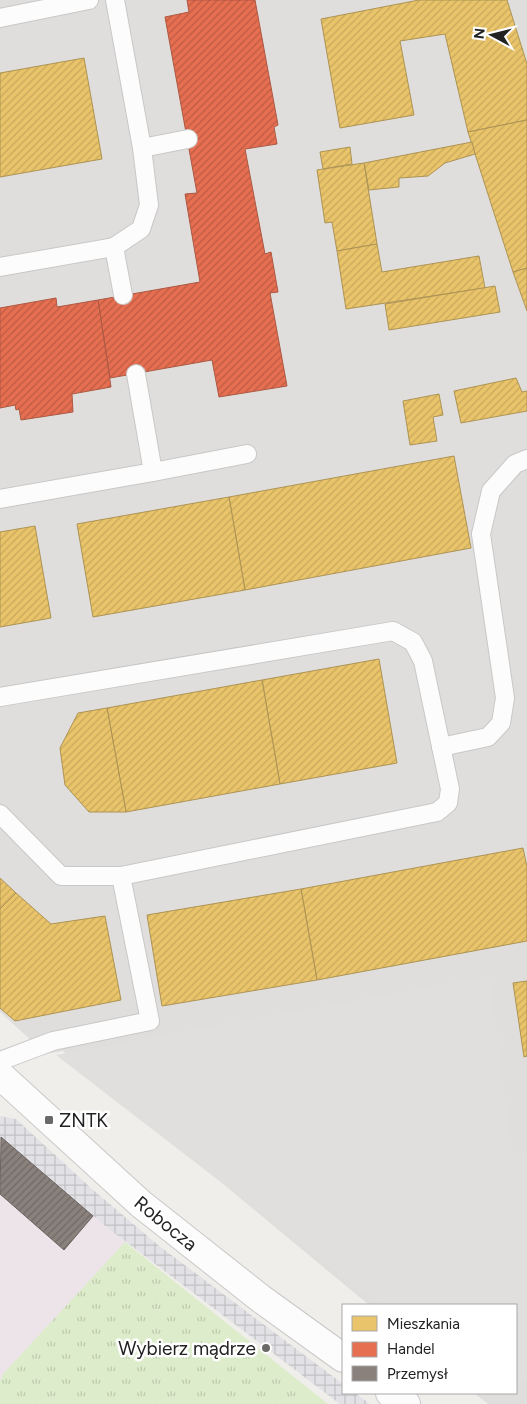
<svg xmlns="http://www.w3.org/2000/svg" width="527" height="1404" font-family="Figtree,sans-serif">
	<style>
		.residential { fill: #dfdedc }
		.industrial { fill: #ede4e9 }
		.grass { fill: url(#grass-tufts) }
		.parking { fill: #e0dfde }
		.plaza { fill: url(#plaza-grid) }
		.homes { fill: url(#homes-hatch); stroke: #ad9354 }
		.shops { fill: url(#shops-hatch); stroke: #ac5843 }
		.industry { fill: url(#industry-hatch); stroke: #6b6461 }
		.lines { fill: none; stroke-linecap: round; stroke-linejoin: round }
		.service-casing { stroke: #c9c8c7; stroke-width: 20 }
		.minor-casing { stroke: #c9c8c7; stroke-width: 30 }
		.service { stroke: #fdfcfc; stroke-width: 18 }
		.minor { stroke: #fdfcfc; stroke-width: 28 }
		.poi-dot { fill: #6a6968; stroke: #fff; stroke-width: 2 }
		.labels { text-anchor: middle; stroke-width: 5; stroke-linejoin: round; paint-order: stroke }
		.poi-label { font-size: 19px; fill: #222; stroke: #fff; text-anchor: start }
		.street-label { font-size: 19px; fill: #222; stroke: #fff }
	</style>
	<defs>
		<pattern id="grass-tufts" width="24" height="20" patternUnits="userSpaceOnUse" patternTransform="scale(1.25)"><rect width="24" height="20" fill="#ddeccb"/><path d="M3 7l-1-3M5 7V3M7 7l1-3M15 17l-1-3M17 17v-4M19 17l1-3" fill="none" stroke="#bdcaae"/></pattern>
		<pattern id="plaza-grid" width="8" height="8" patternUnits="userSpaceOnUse" patternTransform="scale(1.25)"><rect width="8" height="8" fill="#e2e1e5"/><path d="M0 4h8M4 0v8" fill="none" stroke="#c2c1c4"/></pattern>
		<pattern id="homes-hatch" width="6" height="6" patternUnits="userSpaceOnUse" patternTransform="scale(1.25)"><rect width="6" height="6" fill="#e9c46a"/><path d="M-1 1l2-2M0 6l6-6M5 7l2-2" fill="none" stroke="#c8a85c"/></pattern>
		<pattern id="shops-hatch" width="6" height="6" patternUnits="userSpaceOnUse" patternTransform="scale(1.25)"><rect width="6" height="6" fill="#e76f51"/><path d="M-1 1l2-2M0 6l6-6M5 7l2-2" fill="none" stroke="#bb5b43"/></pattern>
		<pattern id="industry-hatch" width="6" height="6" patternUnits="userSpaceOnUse" patternTransform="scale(1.25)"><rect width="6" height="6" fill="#8a817c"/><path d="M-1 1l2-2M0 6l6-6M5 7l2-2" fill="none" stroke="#706965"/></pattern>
	</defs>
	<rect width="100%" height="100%" fill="#f0eeeb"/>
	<path class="residential" d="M0,0H527V1404H488L474,1393H516V1305H369L63,1051L46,1054L0,1012Z"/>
	<path class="industrial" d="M0,1136L125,1242L244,1404H0Z"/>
	<path class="grass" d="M125,1242L328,1404H0V1381L3,1374Z"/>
	<path class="parking" d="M489,976L512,1154L527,1150V1381L516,1383V1305H380L56,1055Z"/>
	<path class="plaza" d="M0,1116L16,1119L92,1189L158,1245L343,1384V1393H355L370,1404H340L109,1229L0,1138Z"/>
	<g class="homes">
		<path d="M419,0H507L527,64V120L468,132L445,34L400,41L414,115L340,128L321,19Z"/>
		<path d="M84,58L102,159L0,177V73Z"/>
		<path d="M527,120V268L513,272L468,132Z"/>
		<path d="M472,142L475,154L445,163L428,176L399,178V187L369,190L364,163Z"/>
		<path d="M350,147L352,164L323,169L320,152Z"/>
		<path d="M364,163L377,244L337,251L332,222L325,223L317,170Z"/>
		<path d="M377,244L382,272L479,256L485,288L346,309L337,251Z"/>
		<path d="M527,268V311L513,272Z"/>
		<path d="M495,286L500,312L389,330L385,304Z"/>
		<path d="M516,378L522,392L527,391V411L461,423L454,391Z"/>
		<path d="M439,394L443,415L433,417L437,441L410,445L403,401Z"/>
		<path d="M454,456L471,548L245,590L229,497Z"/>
		<path d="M229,497L245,590L93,617L77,524Z"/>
		<path d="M35,526L51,618L0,627V532Z"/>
		<path d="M379,659L397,763L280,784L262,680Z"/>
		<path d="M262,680L280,784L126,812L107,708Z"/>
		<path d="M107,708L126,812H89L65,785L60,748L78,713Z"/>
		<path d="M523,848L527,867V941L317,980L301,889Z"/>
		<path d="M0,878L16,893L0,909Z"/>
		<path d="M301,889L317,980L162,1006L147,915Z"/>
		<path d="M16,893L51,924L105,916L121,1000L15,1021L0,1008V909Z"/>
		<path d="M527,981V1056L524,1057L513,983Z"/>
	</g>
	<g class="shops">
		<path d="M187,0H255L278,125L274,127L277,144L245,149L265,254L271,252L278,292L270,293L287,386L219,397L212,360L110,378L98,300L200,282L185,194L197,193L165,17L189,12Z"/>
		<path d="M56,298L57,307L98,300L111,387L72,394L73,412L21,420L19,409L16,410L15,405L0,408V308Z"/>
	</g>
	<path class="industry" d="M1,1137L93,1216L64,1250L0,1194Z"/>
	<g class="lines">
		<defs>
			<g id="service">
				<path d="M115,0L142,148L149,205L141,229L114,247L123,295"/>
				<path d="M0,18L89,0"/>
				<path d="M142,148L188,139"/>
				<path d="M0,267L114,247"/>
				<path d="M153,472L247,454"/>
				<path d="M0,499L153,472L136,374"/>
				<path d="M0,697L393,631L413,642L423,661L450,789L448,803L437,812L121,876H61L0,814"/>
				<path d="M441,747L488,737L501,723L505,698L481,534L491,491L515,464L527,459"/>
				<path d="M0,1061L53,1041L150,1021L121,876"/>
			</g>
			<g id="minor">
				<path d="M0,1075L141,1204L260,1298L343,1358"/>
				<path d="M390,1393L406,1404"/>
			</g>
		</defs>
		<use href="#service" class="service-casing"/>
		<use href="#minor" class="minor-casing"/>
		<use href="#service" class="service"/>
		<use href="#minor" class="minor"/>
	</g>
	<g class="poi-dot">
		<rect x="44" y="1115" width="10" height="10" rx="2.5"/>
		<circle cx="266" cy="1348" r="5"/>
	</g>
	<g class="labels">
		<g class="poi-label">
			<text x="59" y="1127">ZNTK</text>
			<text x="256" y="1355" text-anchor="end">Wybierz mądrze</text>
		</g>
		<g class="street-label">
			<text transform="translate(166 1223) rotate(39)" y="7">Robocza</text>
		</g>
	</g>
	<rect x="342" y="1304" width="175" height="90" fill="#ffffff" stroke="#a7a7a7"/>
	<rect x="352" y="1316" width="25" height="15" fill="#e9c46a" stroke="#a7a7a7"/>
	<text x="387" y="1329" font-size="15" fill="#222222">Mieszkania</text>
	<rect x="352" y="1342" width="25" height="15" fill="#e76f51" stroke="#a7a7a7"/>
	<text x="387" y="1354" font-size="15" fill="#222222">Handel</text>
	<rect x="352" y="1366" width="25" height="15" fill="#8a817c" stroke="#a7a7a7"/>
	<text x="387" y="1379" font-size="15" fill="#222222">Przemysł</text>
	<g transform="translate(492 35) rotate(277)" stroke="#ffffff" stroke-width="4" paint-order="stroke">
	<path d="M0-4L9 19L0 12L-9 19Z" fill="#222222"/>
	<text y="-8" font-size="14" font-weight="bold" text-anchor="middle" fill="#222222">N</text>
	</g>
</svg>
